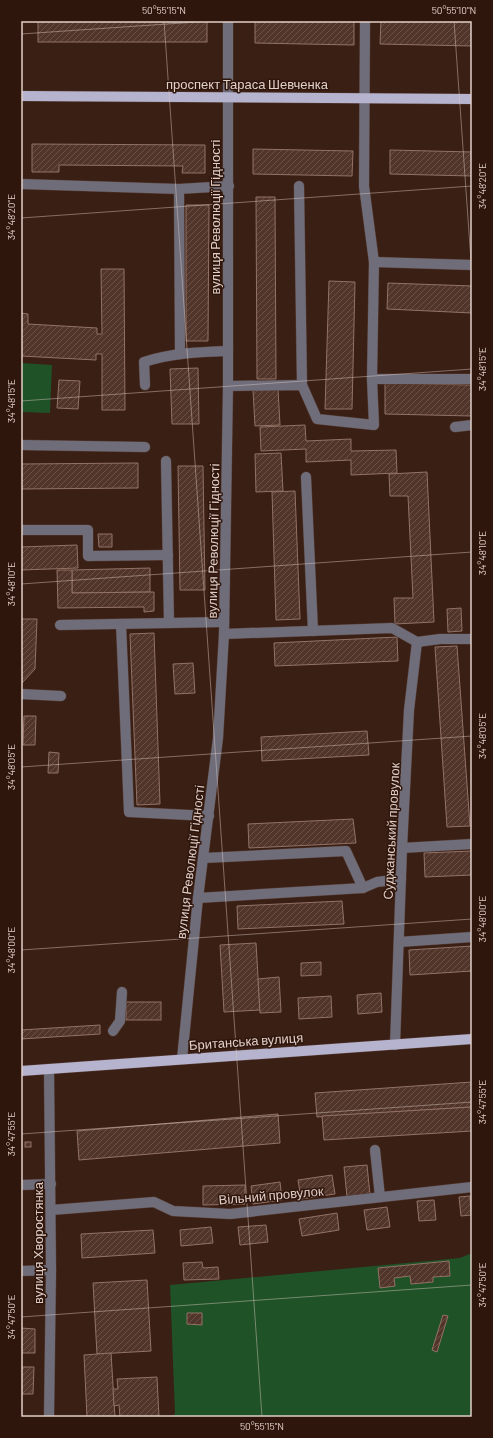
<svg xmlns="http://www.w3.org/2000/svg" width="493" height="1438" font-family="Barlow,sans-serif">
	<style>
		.grass { fill: #1f5227 }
		.building { fill: url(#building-hatch); stroke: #937266 }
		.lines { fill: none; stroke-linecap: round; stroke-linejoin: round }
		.minor-casing { stroke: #553b32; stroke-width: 11 }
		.major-casing { stroke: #553b32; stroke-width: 11 }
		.minor { stroke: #6f6d7a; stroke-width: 10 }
		.major { stroke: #b6b3ce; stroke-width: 10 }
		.ticks { fill: none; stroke: #e1cfc8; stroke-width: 1; stroke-opacity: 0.45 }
		.labels { text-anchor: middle; stroke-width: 3; stroke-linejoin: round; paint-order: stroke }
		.street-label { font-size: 13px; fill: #e1cfc8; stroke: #2f160c }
		.neatline { fill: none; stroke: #e1cfc8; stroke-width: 1.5 }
		.ticks-label { font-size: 10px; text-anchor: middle; fill: #e1cfc8 }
	</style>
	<defs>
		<pattern id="building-hatch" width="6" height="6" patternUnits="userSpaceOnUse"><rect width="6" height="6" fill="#51352a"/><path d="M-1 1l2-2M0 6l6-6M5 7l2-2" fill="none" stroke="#6a5147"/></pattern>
	</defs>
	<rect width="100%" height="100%" fill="#3a1f15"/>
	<g class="grass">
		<path d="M21,363L52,365L50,413L21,412Z"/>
		<path d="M472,1253V1417H172L175,1413L170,1285L460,1258Z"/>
	</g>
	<g class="building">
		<rect x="38" y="21" width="169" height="21"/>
		<path d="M255,21H354V45L255,43Z"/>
		<path d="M381,21H472V46L380,44Z"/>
		<path d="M32,144L205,145V173H182L183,166L59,165V172H32Z"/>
		<path d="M253,149L353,151L352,176L253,174Z"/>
		<path d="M390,150L472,152V176L390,174Z"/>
		<path d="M256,197H275L276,379H257Z"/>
		<path d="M186,205H209L208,341H186Z"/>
		<path d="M101,269H124L125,410H102V354H96V360L21,356V313L28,314V324L97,328V334H102Z"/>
		<path d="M329,281L355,282L352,409H325Z"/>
		<path d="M388,283L472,286V313L387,309Z"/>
		<path d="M198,368L199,424H172L170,369Z"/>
		<path d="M59,380L80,381L78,409L57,408Z"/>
		<path d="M385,383L472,385V416L385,414Z"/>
		<path d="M278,389L280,425L255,426L253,390Z"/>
		<path d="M305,425L306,441L351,439V451L396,450L397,473L351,475V460L306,462V449L261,451L260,427Z"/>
		<path d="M281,453L283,491L256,492L255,454Z"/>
		<path d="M138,463V488L21,489V464Z"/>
		<path d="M178,466H203L205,590H180Z"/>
		<path d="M427,472L434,622L395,624L394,598H413L408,496H390L389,474Z"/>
		<path d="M295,491L300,619L276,620L272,492Z"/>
		<path d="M98,534H112V547H99Z"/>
		<path d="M77,545L78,568L21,570V547Z"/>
		<path d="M150,568V592L72,593V570Z"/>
		<path d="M57,570H72V593L154,592V611L144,612V607L58,608Z"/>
		<path d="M461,608L462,631L448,632L447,609Z"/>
		<path d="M21,619H37L35,669L22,683Z"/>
		<path d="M154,633L160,804L137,805L130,634Z"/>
		<path d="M397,637L398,661L275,666L274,643Z"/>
		<path d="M457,646L470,826L447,827L435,647Z"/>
		<path d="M193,663L195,693L175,694L173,664Z"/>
		<path d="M24,716H36L35,745H23Z"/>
		<path d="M367,731L369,755L262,761L261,737Z"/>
		<path d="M49,752L59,753L58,773H48Z"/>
		<path d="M353,819L356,843L249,848L248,824Z"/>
		<path d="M472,851V875L425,877L424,853Z"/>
		<path d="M342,901L344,924L238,929L237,906Z"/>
		<path d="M256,943L260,1010L224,1012L220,945Z"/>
		<path d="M472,946V971L410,975L409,950Z"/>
		<path d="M321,962V975L301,976V963Z"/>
		<path d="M279,977L281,1012L260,1013L258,979Z"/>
		<path d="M381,993L382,1012L358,1014L357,995Z"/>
		<path d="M331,996L332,1017L299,1019L298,998Z"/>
		<rect x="126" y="1002" width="35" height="18"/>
		<path d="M100,1025V1034L21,1039V1030Z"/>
		<path d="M472,1082V1107L317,1117L315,1093Z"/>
		<path d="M472,1107V1131L324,1140L322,1116Z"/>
		<path d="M278,1114L280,1143L79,1160L77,1131Z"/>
		<rect x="25" y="1142" width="6" height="5"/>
		<path d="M367,1165L370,1195L347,1197L344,1167Z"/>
		<path d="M332,1175L335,1194L301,1199L298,1180Z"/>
		<path d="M280,1182L282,1200L253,1204L251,1186Z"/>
		<path d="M245,1185V1204L203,1205V1186Z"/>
		<path d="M470,1196H472V1215H471Z"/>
		<path d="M470,1196L471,1215L461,1216L459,1197Z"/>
		<path d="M434,1200L436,1220L419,1221L417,1201Z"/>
		<path d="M387,1207L390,1227L367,1230L364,1210Z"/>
		<path d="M337,1213L339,1230L302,1236L299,1219Z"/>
		<path d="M266,1225L268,1242L240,1245L238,1227Z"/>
		<path d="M211,1227L213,1243L181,1246L180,1230Z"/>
		<path d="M153,1230L155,1253L82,1258L81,1234Z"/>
		<path d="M449,1261L450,1276L433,1277V1282L411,1284L410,1276L394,1278L395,1286L380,1288L378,1268Z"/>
		<path d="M202,1262L203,1268L218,1267L219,1279L184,1280L183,1263Z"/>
		<path d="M147,1280L151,1351L97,1354L93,1283Z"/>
		<path d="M187,1313H202V1325L187,1324Z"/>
		<path d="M443,1315L448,1316L437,1352L432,1350Z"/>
		<path d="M21,1328L35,1329V1353H21Z"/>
		<path d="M111,1353L115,1417H87L84,1355Z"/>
		<path d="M21,1367H34L33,1394H21Z"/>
		<path d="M157,1377L159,1417H120L119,1405L114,1406L113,1389H118L117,1379Z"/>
	</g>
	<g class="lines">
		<defs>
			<g id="minor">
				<path d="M21,184L179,189L229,186"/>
				<path d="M299,186L302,385"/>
				<path d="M179,189L180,354"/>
				<path d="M374,262L472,265"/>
				<path d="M372,379H472"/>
				<path d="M145,385L144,362C171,353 199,352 228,351"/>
				<path d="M228,386L302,385L317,419L374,425L372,379L374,262L364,186L365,21"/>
				<path d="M455,427L472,425"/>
				<path d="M21,445L145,447"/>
				<path d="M166,461L169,623"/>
				<path d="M306,477L313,631"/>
				<path d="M21,530H88V556L168,555"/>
				<path d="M121,624L129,812L209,816"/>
				<path d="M60,625L224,622"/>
				<path d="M224,634L392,628L417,642"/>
				<path d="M21,694L61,696"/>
				<path d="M402,848L472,844"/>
				<path d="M204,858L346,851L363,888"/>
				<path d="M198,898L363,888L377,882L401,879"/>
				<path d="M399,942L472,937"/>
				<path d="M113,1031L120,1021L122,992"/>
				<path d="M395,1045L402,848L409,710L417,642L440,639H472"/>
				<path d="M182,1059L198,898L218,738L224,634L228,386V21"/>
				<path d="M375,1150L380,1197"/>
				<path d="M21,1185L51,1184"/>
				<path d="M51,1210L154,1202L173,1211L230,1214L472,1187"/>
				<path d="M21,1271L51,1270"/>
				<path d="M49,1417L51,1270L49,1069"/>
			</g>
			<g id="major">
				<path d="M21,96L472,99"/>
				<path d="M21,1071L472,1039"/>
			</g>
		</defs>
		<use href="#minor" class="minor-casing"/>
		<use href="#major" class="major-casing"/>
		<use href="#minor" class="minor"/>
		<use href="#major" class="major"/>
	</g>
	<path class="ticks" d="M164,21L262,1417M454,21L472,275M21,34L211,21M21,218L472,186M21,401L472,369M21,584L472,552M21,767L472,736M21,950L472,919M21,1134L472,1102M21,1317L472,1285"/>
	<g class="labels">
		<g class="street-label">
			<text x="247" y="89">проспект Тараса Шевченка</text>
			<text transform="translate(215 217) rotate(-90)" y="5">вулиця Революції Гідності</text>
			<text transform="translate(213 541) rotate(-89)" y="5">вулиця Революції Гідності</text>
			<text transform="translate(391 831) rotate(-87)" y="5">Суджанський провулок</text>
			<text transform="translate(190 862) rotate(-83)" y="5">вулиця Революції Гідності</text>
			<text transform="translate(246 1041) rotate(-4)" y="5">Британська вулиця</text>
			<text transform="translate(271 1195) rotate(-5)" y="5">Вільний провулок</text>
			<text transform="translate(38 1243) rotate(-90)" y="5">вулиця Хворостянка</text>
		</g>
	</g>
	<rect width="493" height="1438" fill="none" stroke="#2f160c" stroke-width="44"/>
	<rect x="22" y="22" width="449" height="1394" class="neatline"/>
	<g class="ticks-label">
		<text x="164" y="14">50°55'15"N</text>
		<text x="454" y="14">50°55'10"N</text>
		<text transform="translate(482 186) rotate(-90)" y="4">34°48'20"E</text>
		<text transform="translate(11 217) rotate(-90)" y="4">34°48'20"E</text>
		<text transform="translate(482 369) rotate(-90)" y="4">34°48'15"E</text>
		<text transform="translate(11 401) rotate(-90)" y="4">34°48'15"E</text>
		<text transform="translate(482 553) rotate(-90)" y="4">34°48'10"E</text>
		<text transform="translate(11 584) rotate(-90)" y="4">34°48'10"E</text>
		<text transform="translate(482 736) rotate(-90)" y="4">34°48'05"E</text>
		<text transform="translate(11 767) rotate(-90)" y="4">34°48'05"E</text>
		<text transform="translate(482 919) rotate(-90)" y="4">34°48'00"E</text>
		<text transform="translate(11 950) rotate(-90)" y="4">34°48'00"E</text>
		<text transform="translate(482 1102) rotate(-90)" y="4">34°47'55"E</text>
		<text transform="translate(11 1134) rotate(-90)" y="4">34°47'55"E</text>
		<text transform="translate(482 1285) rotate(-90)" y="4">34°47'50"E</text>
		<text transform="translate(11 1317) rotate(-90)" y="4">34°47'50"E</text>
		<text x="262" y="1430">50°55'15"N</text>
	</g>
</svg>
